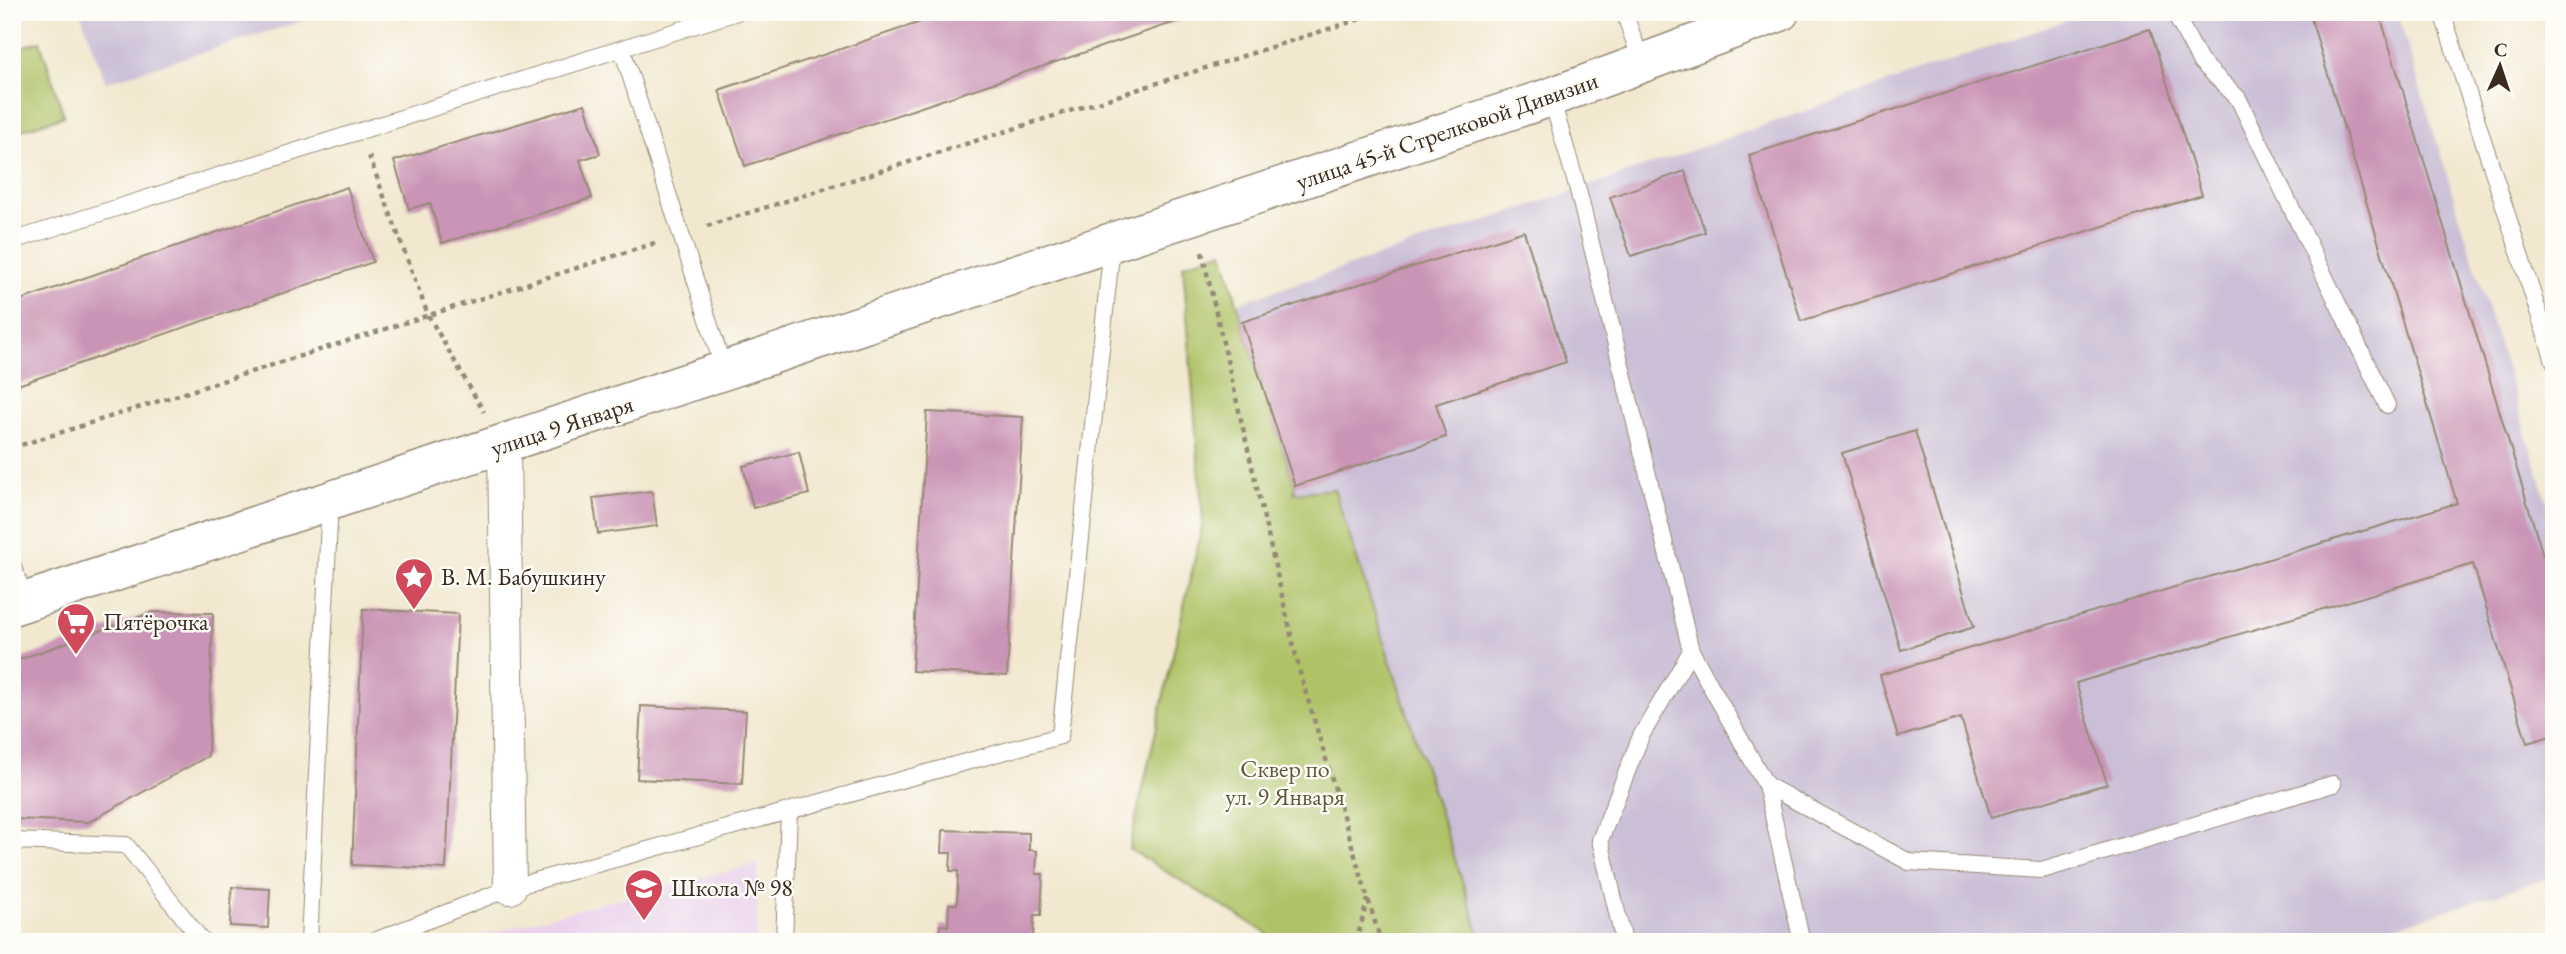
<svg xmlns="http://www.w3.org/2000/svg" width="2566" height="954" font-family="'EB Garamond',serif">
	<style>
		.built { fill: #ead1ec }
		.industrial { fill: #cabfd6 }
		.green { fill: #afc266; stroke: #757642; stroke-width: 2 }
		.building { fill: #ca94b6 }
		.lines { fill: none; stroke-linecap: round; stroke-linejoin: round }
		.service-casing { stroke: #968976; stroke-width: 18 }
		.minor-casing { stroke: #968976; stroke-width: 34 }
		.tertiary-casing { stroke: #968976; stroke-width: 41 }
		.path { stroke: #968976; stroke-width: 4.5; stroke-dasharray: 5 5; stroke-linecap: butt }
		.service { stroke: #fff; stroke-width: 16 }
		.minor { stroke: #fff; stroke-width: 32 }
		.tertiary { stroke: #fff; stroke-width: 38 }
		.labels { text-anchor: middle; stroke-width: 5; stroke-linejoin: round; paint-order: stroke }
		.street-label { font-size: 24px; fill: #3b2a1e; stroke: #fdfcf7 }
		.poi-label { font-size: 24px; fill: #3b2a1e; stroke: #fdfcf7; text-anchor: start }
		.park-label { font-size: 24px; fill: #5e5834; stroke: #fdfcf7 }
	</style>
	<rect width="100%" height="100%" fill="#fdfcf7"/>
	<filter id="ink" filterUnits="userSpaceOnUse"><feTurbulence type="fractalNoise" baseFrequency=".0143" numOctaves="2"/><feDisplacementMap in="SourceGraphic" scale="14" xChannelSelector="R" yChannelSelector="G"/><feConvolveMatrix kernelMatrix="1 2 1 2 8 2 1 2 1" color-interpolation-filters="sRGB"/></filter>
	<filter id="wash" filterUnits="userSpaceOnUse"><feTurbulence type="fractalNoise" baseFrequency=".00686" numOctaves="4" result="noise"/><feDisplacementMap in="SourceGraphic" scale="28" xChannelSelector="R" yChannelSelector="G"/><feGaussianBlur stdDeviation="1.57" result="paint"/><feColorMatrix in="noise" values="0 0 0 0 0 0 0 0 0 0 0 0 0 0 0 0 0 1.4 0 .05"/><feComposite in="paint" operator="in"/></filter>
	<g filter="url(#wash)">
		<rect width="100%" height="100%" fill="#f2e8cf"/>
		<path class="built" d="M758,864L757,942H457L605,902Z"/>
		<g class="industrial">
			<path d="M80,12H332L106,82Z"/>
			<path d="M2091,12H2397L2554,524V876L2348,942H1416L1223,308L1604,181Z"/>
		</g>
		<g class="green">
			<path d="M40,41L64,116L12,133V50Z"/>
			<path d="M1223,251L1242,322L1295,486L1294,493L1334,489L1482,942H1269L1268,934L1129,849L1203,522L1183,265Z"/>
		</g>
		<g id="blocks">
			<g class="building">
				<path d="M950,12L1202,13L745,166L719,90Z"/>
				<path d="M2309,12H2379L2554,592V735L2527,743L2473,564L2076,683L2107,784L1991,818L1961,718L1898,737L1880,675L2457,503Z"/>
				<path d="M2150,29L2202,195L1801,321L1749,155Z"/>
				<path d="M585,104L600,154L580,160L592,198L442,243L430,203L409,209L394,161Z"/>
				<path d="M1685,171L1705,232L1631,256L1610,197Z"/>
				<path d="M347,187L373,262L12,387V303Z"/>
				<path d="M1524,231L1566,362L1436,404L1446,437L1295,486L1242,322Z"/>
				<path d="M927,412L1023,417L1007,676L912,671Z"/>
				<path d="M1915,431L1974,627L1901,650L1842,453Z"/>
				<path d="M799,452L809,494L753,508L743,466Z"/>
				<path d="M652,491L657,526L598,534L593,498Z"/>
				<path d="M363,609L458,614L446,869L352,865Z"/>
				<path d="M153,612L213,613L208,756L89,822L12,819V662Z"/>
				<path d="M641,706L746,711L742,784L637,779Z"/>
				<path d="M943,830L1029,833V850L1037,851L1036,874H1043L1041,915H1034L1033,941L939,942L940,925L948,926L949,904H957L958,871H950L951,853H942Z"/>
				<path d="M232,887L270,889L268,928L230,926Z"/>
			</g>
		</g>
	</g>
	<g filter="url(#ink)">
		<use href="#blocks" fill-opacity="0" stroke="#968976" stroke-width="2"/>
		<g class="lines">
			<defs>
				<g id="service">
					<path d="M1624,12L1642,63"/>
					<path d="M2174,12L2200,61L2238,98L2387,405"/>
					<path d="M2442,12L2554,361"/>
					<path d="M622,49L724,370"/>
					<path d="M1551,97L1578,190L1691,651L1766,785L1909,862L2042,870L2333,784"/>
					<path d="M12,241L737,12"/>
					<path d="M12,564L26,602"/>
					<path d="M1766,785L1802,942"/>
					<path d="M12,841L126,845L203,942"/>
					<path d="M309,942L330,501"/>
					<path d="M372,942L510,888L1060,736L1112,245"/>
					<path d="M784,942L789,812"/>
					<path d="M1624,942L1600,840L1641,736L1691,651"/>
				</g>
				<path id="minor" d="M504,446L510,888"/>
				<path id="tertiary" d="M12,606L1551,97L1780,12"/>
			</defs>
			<use href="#service" class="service-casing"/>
			<use href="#minor" class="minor-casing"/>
			<use href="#tertiary" class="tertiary-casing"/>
			<g class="path">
				<path d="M369,156L428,315L484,412"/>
				<path d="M707,226L1382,12"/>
				<path d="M1202,252L1300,673L1381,942"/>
				<path d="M12,448L655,243"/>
				<path d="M1356,942L1368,899"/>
			</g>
			<use href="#service" class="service"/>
			<use href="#minor" class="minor"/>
			<use href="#tertiary" class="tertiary"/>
		</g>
	</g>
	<defs>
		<symbol id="sight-pin" viewBox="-11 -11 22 30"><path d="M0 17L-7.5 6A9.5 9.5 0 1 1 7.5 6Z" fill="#d1495b" stroke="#fdfcf7"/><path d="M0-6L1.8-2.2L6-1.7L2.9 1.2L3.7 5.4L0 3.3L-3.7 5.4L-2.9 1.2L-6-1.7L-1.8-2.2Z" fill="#fff"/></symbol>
		<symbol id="supermarket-pin" viewBox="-11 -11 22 30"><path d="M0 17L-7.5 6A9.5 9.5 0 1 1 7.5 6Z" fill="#d1495b" stroke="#fdfcf7"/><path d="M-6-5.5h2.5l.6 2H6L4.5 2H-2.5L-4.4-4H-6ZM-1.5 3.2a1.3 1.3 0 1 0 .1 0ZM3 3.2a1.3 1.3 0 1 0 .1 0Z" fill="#fff"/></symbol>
		<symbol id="school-pin" viewBox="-11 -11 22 30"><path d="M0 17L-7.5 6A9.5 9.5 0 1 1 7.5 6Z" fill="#d1495b" stroke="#fdfcf7"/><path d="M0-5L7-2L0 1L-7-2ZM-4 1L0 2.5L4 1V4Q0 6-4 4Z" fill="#fff"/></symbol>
	</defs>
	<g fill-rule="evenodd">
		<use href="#sight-pin" x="392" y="555" width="44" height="60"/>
		<use href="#supermarket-pin" x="54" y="600" width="44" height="60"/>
		<use href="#school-pin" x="622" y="866" width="44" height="60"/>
	</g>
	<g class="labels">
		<g class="street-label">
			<text transform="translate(1447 131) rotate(-19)" y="8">улица 45-й Стрелковой Дивизии</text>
			<text transform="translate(562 426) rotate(-18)" y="8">улица 9 Января</text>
		</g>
		<g class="poi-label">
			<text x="441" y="585">В. М. Бабушкину</text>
			<text x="103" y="630">Пятёрочка</text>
			<text x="671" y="896">Школа № 98</text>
		</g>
		<g class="park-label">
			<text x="1285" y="777">Сквер по<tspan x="1285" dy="28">ул. 9 Января</tspan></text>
		</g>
	</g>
	<rect width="2566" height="954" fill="none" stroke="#fdfcf7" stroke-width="42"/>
	<g transform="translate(2500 66) rotate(3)" stroke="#fdfcf7" stroke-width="5" paint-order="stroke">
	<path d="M0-5L12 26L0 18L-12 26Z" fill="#3b2a1e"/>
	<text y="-10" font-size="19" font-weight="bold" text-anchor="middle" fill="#3b2a1e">С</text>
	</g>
</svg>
